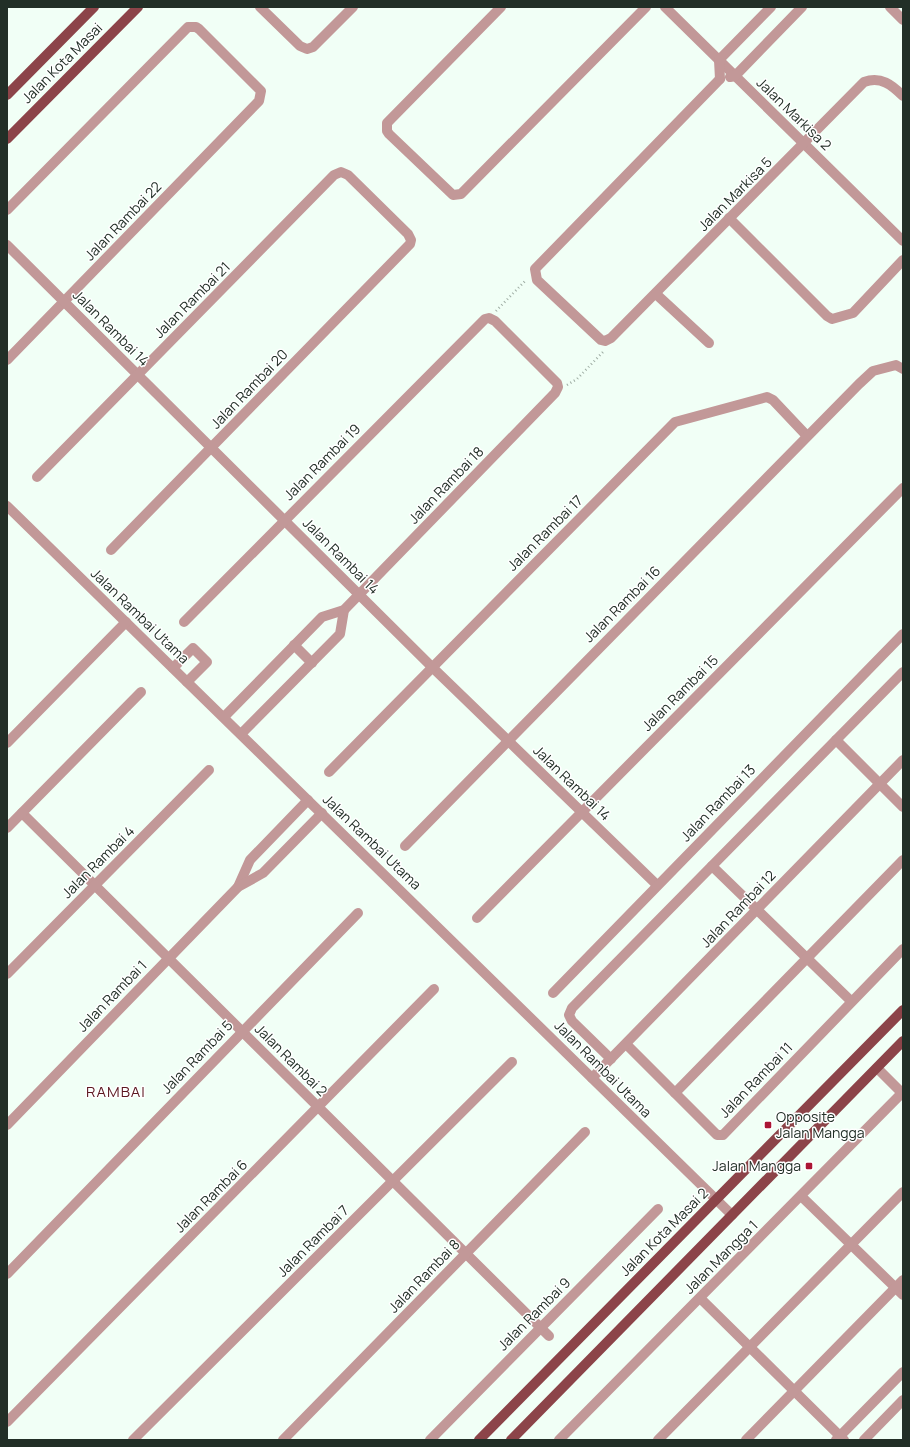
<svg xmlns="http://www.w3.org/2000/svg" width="910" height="1447" font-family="Manrope,sans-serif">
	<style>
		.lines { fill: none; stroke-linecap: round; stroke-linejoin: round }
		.path { stroke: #9eaca3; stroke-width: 2.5; stroke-dasharray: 1 3; stroke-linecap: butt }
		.minor { stroke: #c29898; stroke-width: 10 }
		.major { stroke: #8c4449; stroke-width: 10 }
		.poi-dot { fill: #ab1535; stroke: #fff; stroke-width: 1.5 }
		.labels { text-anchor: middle; stroke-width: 3; stroke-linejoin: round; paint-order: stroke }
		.street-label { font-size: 14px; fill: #222f27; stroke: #fff }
		.poi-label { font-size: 14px; fill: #222f27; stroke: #fff; text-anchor: start }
		.neighbourhood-label { font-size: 15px; letter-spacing: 1px; fill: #5c1720; stroke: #fff }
	</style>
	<rect width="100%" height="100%" fill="#f1fff6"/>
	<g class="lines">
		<g class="path">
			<path d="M496,311L526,280"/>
			<path d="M567,385L577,379L603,352"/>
		</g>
		<g class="minor">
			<path d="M260,7L300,46L307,49L313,47L353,7"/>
			<path d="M501,7L387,123V131L389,134L453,195L461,194L646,7"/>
			<path d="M665,7L903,241"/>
			<path d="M890,7L903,20"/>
			<path d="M730,77L735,76L802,7"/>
			<path d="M720,79L535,269L537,280L601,340L605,341L611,338L864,82C881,76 892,85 903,96"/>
			<path d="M720,79L719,60L771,7"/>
			<path d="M7,210L188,27H196L199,29L261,91L259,101L7,360"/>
			<path d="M729,218L827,316L832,319L853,313L903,260"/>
			<path d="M7,245L432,667L657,885"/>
			<path d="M656,294L709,343"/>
			<path d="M37,477L334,175L341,172L348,175L408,234L411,240L410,244L111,550"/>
			<path d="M7,506L732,1215"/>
			<path d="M184,622L485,319L489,318L495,321L557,383L558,387L555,393L344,610L322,617L224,717"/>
			<path d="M294,645L312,663"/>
			<path d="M173,668L193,648L207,662L187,682"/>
			<path d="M241,734L340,634L344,610"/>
			<path d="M836,740L903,807"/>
			<path d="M7,743L126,622"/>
			<path d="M329,772L675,422L767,397L773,400L807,436"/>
			<path d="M22,813L549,1336"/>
			<path d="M7,828L141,692"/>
			<path d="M405,846L859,384L873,371L896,365L903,369"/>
			<path d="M712,866L851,1001"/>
			<path d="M238,887L250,860L308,800"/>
			<path d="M477,918L903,488"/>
			<path d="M7,974L209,770"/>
			<path d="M553,993L903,634"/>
			<path d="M626,1044L717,1135H723L903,949"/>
			<path d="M611,1059L572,1021L569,1015L572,1008L903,672"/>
			<path d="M877,1068L903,1094"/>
			<path d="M592,1078L903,760"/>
			<path d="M675,1093L903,860"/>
			<path d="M7,1125L238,887L263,873L322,813"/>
			<path d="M801,1196L903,1295"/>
			<path d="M7,1274L358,913"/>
			<path d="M700,1298L844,1440"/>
			<path d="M7,1422L434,989"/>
			<path d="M133,1440L512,1062"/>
			<path d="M283,1440L585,1132"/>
			<path d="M430,1440L658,1209"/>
			<path d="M559,1440L902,1093"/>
			<path d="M658,1440L903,1192"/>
			<path d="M746,1440L903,1280"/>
			<path d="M836,1440L903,1372"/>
			<path d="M864,1440L903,1400"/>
		</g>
		<g class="major">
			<path d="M7,95L94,7"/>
			<path d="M7,139L138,7"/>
			<path d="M479,1440L903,1010"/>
			<path d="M511,1440L903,1041"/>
		</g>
	</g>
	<g class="poi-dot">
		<rect x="764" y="1121" width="8" height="8" rx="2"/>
		<rect x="805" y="1162" width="8" height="8" rx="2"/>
	</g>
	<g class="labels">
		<g class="street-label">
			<text transform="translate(62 63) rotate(-45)" y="5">Jalan Kota Masai</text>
			<text transform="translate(794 114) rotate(44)" y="5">Jalan Markisa 2</text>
			<text transform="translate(735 194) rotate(-45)" y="5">Jalan Markisa 5</text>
			<text transform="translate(123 221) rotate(-46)" y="5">Jalan Rambai 22</text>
			<text transform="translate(192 300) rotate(-45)" y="5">Jalan Rambai 21</text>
			<text transform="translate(111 328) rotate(45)" y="5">Jalan Rambai 14</text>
			<text transform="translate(249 389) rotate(-46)" y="5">Jalan Rambai 20</text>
			<text transform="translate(322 462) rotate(-45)" y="5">Jalan Rambai 19</text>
			<text transform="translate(446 485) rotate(-46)" y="5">Jalan Rambai 18</text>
			<text transform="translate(545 533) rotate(-45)" y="5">Jalan Rambai 17</text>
			<text transform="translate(341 556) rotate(45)" y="5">Jalan Rambai 14</text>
			<text transform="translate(622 604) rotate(-45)" y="5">Jalan Rambai 16</text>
			<text transform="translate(140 616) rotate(44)" y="5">Jalan Rambai Utama</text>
			<text transform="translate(680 693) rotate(-45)" y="5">Jalan Rambai 15</text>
			<text transform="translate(572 783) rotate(44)" y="5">Jalan Rambai 14</text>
			<text transform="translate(718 803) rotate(-46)" y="5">Jalan Rambai 13</text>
			<text transform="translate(372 842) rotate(44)" y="5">Jalan Rambai Utama</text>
			<text transform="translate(98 862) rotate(-45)" y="5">Jalan Rambai 4</text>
			<text transform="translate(738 909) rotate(-46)" y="5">Jalan Rambai 12</text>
			<text transform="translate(112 996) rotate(-46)" y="5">Jalan Rambai 1</text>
			<text transform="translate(197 1057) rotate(-46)" y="5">Jalan Rambai 5</text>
			<text transform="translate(291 1060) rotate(45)" y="5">Jalan Rambai 2</text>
			<text transform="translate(603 1069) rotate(45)" y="5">Jalan Rambai Utama</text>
			<text transform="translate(756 1080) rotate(-46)" y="5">Jalan Rambai 11</text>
			<text transform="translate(211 1196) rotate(-45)" y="5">Jalan Rambai 6</text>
			<text transform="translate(664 1232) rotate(-45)" y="5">Jalan Kota Masai 2</text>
			<text transform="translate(313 1241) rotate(-45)" y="5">Jalan Rambai 7</text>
			<text transform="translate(721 1257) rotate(-45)" y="5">Jalan Mangga 1</text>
			<text transform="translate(424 1276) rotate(-46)" y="5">Jalan Rambai 8</text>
			<text transform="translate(534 1314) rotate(-45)" y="5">Jalan Rambai 9</text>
		</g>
		<g class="poi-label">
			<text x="776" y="1122">Opposite<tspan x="776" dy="16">Jalan Mangga</tspan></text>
			<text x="801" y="1171" text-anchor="end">Jalan Mangga</text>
		</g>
		<g class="neighbourhood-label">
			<text x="116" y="1097">RAMBAI</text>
		</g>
	</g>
	<rect width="910" height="1447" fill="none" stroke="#222f27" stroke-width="16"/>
</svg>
